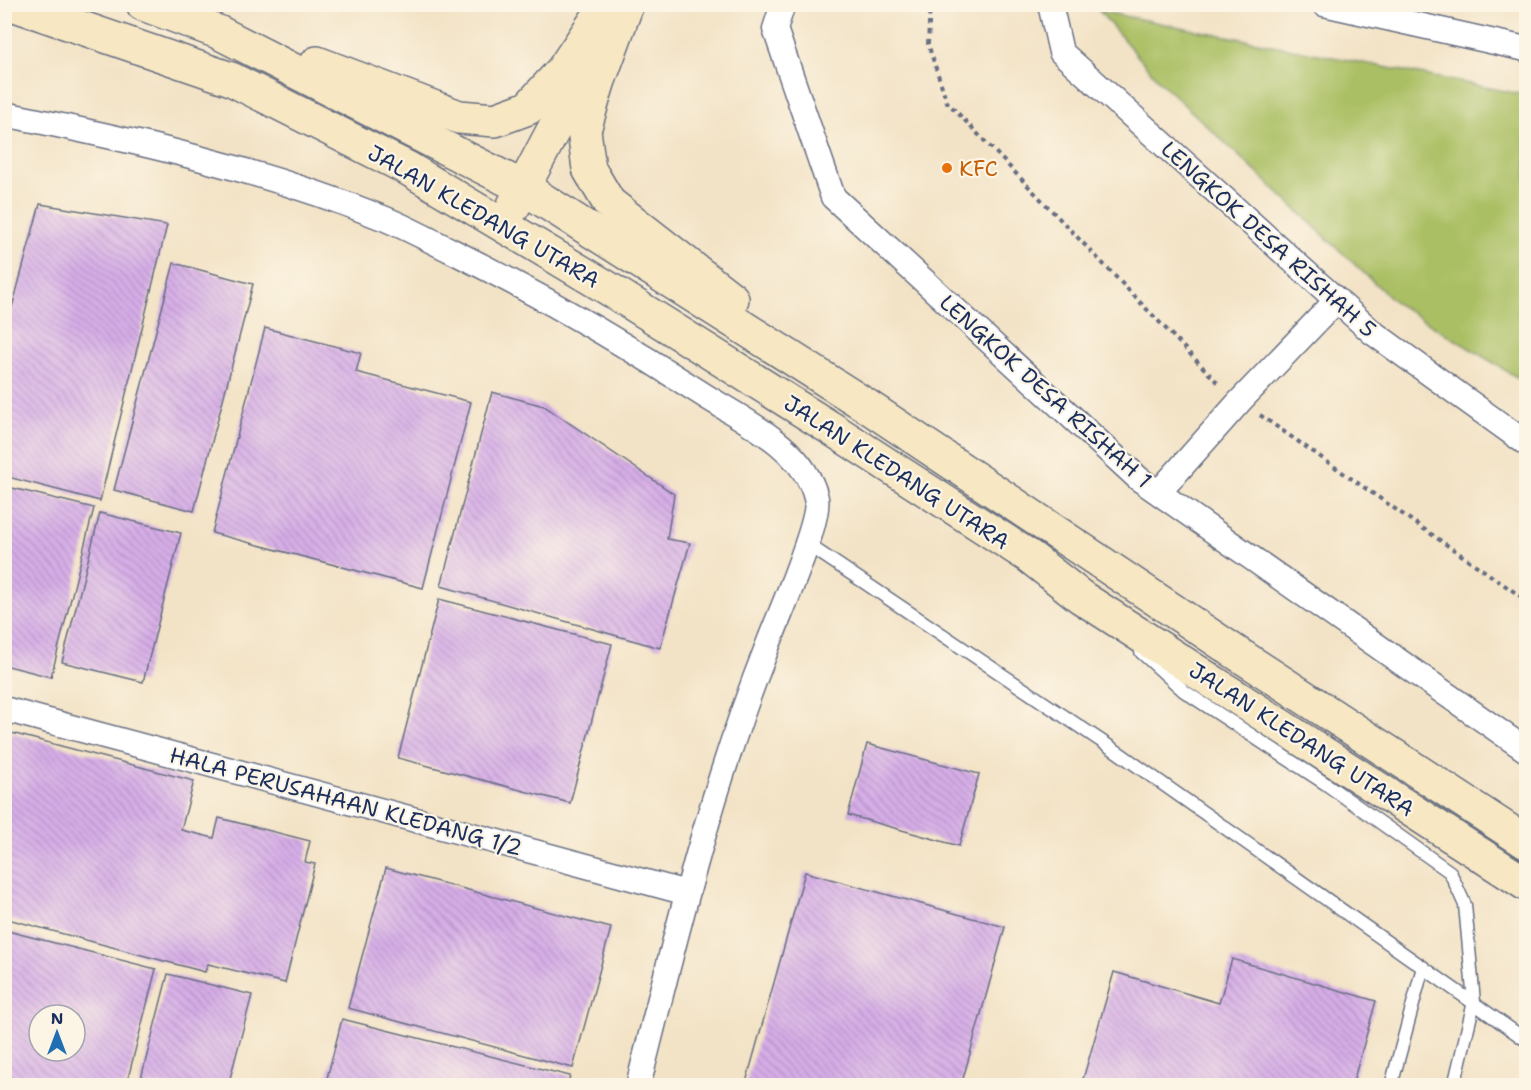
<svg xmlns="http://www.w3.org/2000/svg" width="1531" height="1090" font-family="'Shantell Sans',sans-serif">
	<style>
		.green { fill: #aabf63; stroke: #627760; stroke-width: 1.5 }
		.building { fill: url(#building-back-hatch); fill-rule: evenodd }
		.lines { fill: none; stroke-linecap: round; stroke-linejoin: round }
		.service-casing { stroke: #676e82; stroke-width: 15 }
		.minor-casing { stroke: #676e82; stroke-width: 27 }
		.secondary-casing { stroke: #676e82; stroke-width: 36 }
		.path { stroke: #676e82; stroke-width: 4; stroke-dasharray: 4.5 4.5; stroke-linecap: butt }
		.service { stroke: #fff; stroke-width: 12 }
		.minor { stroke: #fff; stroke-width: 24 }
		.secondary { stroke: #f7e8c3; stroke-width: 33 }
		.food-dot { fill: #e8710a; stroke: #fcf5e5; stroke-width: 2 }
		.labels { text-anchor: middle; stroke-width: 4.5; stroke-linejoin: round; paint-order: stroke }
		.food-label { font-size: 22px; fill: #c56008; stroke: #fcf5e5; text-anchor: start }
		.street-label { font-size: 22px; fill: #1b2f5e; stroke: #fcf5e5 }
	</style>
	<defs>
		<pattern id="building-back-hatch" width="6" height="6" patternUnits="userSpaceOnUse" patternTransform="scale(1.5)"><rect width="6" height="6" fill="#d7aee8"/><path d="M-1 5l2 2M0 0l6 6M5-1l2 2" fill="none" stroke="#ae8ebf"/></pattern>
	</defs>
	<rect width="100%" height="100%" fill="#fcf5e5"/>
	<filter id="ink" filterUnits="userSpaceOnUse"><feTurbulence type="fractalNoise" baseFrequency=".0167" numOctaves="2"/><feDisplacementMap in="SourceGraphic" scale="12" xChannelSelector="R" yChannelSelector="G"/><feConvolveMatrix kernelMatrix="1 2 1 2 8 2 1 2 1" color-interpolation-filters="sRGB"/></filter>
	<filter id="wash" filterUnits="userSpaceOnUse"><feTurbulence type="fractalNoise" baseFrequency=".008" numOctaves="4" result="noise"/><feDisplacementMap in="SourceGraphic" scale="24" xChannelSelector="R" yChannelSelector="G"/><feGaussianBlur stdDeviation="1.35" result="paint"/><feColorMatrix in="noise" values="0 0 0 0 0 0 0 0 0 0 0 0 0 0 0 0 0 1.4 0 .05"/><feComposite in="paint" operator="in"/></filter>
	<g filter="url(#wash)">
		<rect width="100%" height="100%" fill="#f3e3c6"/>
		<path class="green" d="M1099,11L1526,95V383L1397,304L1160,82Z"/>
		<g id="blocks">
			<g class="building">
				<path d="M40,204L167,225L100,501L4,476V337Z"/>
				<path d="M174,263L253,284L194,511L114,490Z"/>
				<path d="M265,328L361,353L356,372L471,402L423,588L212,533Z"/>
				<path d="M492,392L544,406L674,494L667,539L690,543L660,648L441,586Z"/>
				<path d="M4,486L94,508L51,677L4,665Z"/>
				<path d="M100,513L181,533L143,682L62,662Z"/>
				<path d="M439,599L612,644L570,803L398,758Z"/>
				<path d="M4,731L194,781L181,830L214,838L219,818L310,841L305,862L315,864L285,983L208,964L205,972L4,918Z"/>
				<path d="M867,744L979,774L959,846L848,815Z"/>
				<path d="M386,868L611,928L573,1068L348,1008Z"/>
				<path d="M805,872L1005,927L961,1086H745Z"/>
				<path d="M4,930L156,969L126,1086H4ZM39,1015H75V1051H39Z"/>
				<path d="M1232,959L1376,1001L1352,1086H1081L1114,972L1219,1003Z"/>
				<path d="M168,974L252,995L228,1086H139Z"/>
				<path d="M342,1019L570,1076L567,1086H325Z"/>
			</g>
		</g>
	</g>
	<g filter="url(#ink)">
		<use href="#blocks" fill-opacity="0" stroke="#676e82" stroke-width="1.5"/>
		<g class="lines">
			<defs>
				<g id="service">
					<path d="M807,544L1119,753L1526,1040"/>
					<path d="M1141,652L1184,691L1326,784L1450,872L1465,905L1474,1002L1454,1086"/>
					<path d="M1391,1086L1423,967"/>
				</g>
				<g id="minor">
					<path d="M783,4L775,29L833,197L1139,479L1526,750"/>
					<path d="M1050,4L1061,52L1372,332L1526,443"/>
					<path d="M1324,4L1526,49"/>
					<path d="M4,114C133,140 261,169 383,218C406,227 429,240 452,251C537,293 620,341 699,392C740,419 804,446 816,498C822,520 776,622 766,650C710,791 675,939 638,1086"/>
					<path d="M1159,492L1240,401L1337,300"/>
					<path d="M4,709L687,893"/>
				</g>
				<g id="secondary">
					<path d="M12,4L231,79L407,168L606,287L832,429L1030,557L1081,597L1526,884"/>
					<path d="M143,4L218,32L524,188L867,406L1232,650L1526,842"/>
					<path d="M627,4L598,83L584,130L589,169L609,203L732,299"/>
					<path d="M317,63L459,117L495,120L528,108L562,71L607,4"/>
					<path d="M513,207L588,64"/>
				</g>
			</defs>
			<use href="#service" class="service-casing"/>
			<use href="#minor" class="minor-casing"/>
			<use href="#secondary" class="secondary-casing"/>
			<g class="path">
				<path d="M930,4L928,44L947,102L1220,385"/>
				<path d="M1260,415L1526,600"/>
			</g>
			<use href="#service" class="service"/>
			<use href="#minor" class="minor"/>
			<use href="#secondary" class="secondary"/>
		</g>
	</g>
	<circle class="food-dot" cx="947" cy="168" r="6"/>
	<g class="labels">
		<g class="food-label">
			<text x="959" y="176">KFC</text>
		</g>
		<g class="street-label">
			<text transform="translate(484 216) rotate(30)" y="8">JALAN KLEDANG UTARA</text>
			<text transform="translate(1269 239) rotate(42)" y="8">LENGKOK DESA RISHAH 5</text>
			<text transform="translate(1046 391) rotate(42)" y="8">LENGKOK DESA RISHAH 1</text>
			<text transform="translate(897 472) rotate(33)" y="8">JALAN KLEDANG UTARA</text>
			<text transform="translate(1302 739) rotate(33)" y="8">JALAN KLEDANG UTARA</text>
			<text transform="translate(346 801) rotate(15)" y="8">HALA PERUSAHAAN KLEDANG 1/2</text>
		</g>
	</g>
	<rect width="1531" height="1090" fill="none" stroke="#fcf5e5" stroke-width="24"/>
	<g transform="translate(57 1033)"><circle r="28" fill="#fcf5e5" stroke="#a2a6af" stroke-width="1.5"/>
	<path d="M0-4.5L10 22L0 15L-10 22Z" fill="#1f6fb2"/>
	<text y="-9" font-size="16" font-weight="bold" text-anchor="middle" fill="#1b2f5e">N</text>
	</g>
</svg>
